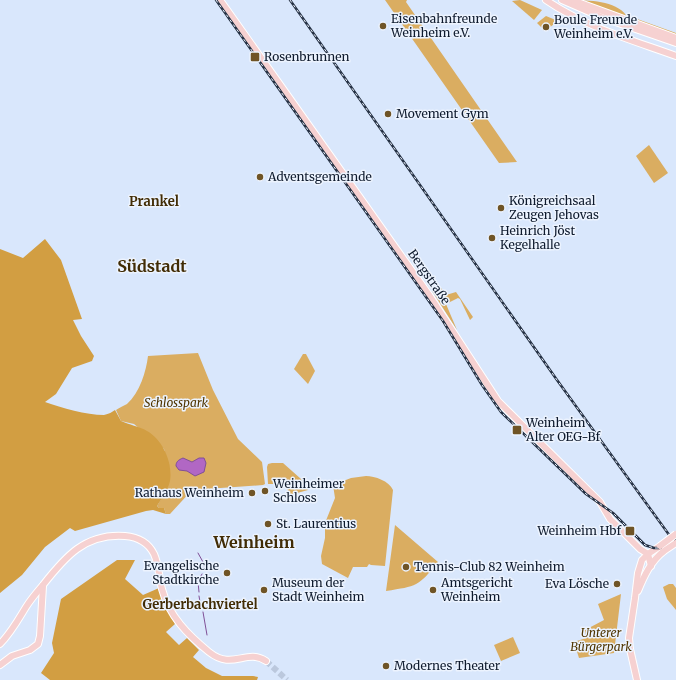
<svg xmlns="http://www.w3.org/2000/svg" width="676" height="680" font-family="Merriweather,serif">
	<style>
		.green { fill: #daad61 }
		.forest { fill: #d29e42 }
		.water { fill: #b167c4; stroke: #805097 }
		.lines { fill: none; stroke-linecap: round; stroke-linejoin: round }
		.stream { stroke: #805097; stroke-width: 1 }
		.major-tunnel { stroke: #bbc8dd; stroke-width: 6; stroke-dasharray: 6 3; stroke-linecap: butt }
		.major-casing { stroke: #fff; stroke-width: 8 }
		.major { stroke: #f6d1d1; stroke-width: 6 }
		.rail-casing { stroke: #243043; stroke-width: 2.5 }
		.rail { stroke: #ecf3fe; stroke-width: 1; stroke-dasharray: 3; stroke-linecap: butt }
		.major-bridge-casing { stroke: #fff; stroke-width: 8; stroke-linecap: butt }
		.major-bridge { stroke: #f6d1d1; stroke-width: 6 }
		.poi-dot { fill: #6f5426; stroke: #ecf3fe; stroke-width: 1.5 }
		.labels { text-anchor: middle; stroke-width: 3; stroke-linejoin: round; paint-order: stroke }
		.poi-label { font-size: 12px; fill: #0e1a2d; stroke: #ecf3fe; text-anchor: start }
		.street-label { font-size: 12px; fill: #0e1a2d; stroke: #ecf3fe }
		.park-label { font-size: 12px; font-style: italic; fill: #4f3500; stroke: #ecf3fe }
		.neighbourhood-label { font-size: 13px; font-weight: bold; fill: #412c05; stroke: #ecf3fe }
		.district-label { font-size: 16px; font-weight: bold; fill: #412c05; stroke: #ecf3fe }
	</style>
	<rect width="100%" height="100%" fill="#d9e7fc"/>
	<g class="green">
		<path d="M385,0H407L406,2L517,162L499,163Z"/>
		<path d="M520,0L542,10L534,20L512,1Z"/>
		<path d="M572,0C588,0 616,1 626,15L676,33V37Z"/>
		<path d="M546,16L558,21L545,31L537,23Z"/>
		<path d="M649,145L668,173L654,183L636,156Z"/>
		<path d="M441,288L446,295L456,292L473,317L470,320L460,299L458,298L446,304L457,330L432,291Z"/>
		<path d="M198,353L213,390L238,439L262,462L265,484L263,485L192,490L170,514H166L164,508H159L157,506L167,489L170,470L164,449L134,424L121,421L116,410C119,408 123,406 127,404C140,392 146,372 148,356Z"/>
		<path d="M303,354H306L315,371L308,384L294,369Z"/>
		<path d="M272,463H283L301,479L308,490L290,495L286,486L277,487L275,484H268L267,467L268,464Z"/>
		<path d="M366,476C375,476 389,481 393,490L385,566L371,565L369,564L367,567H353L348,578L322,564L321,556L325,538V523L335,498L333,485L351,478Z"/>
		<path d="M395,525L438,562C418,587 417,586 386,591Z"/>
		<path d="M669,584H673L676,588V610L667,599L663,587Z"/>
		<path d="M621,594L614,653L579,658L574,642L586,638L585,630L604,620L598,604Z"/>
		<path d="M513,637L520,653L501,661L494,645Z"/>
	</g>
	<g class="forest">
		<path d="M45,239L61,260L82,319L73,320L81,336L94,356L92,361L72,368L56,394L45,402C62,408 86,415 104,415C109,414 112,412 115,410L121,421C129,425 139,426 147,431C163,440 173,463 170,481C168,490 162,498 157,506L159,508H164L166,514L153,510L146,511L75,531L70,528L45,547L22,575L0,593V249L23,258Z"/>
		<path d="M117,560H135L125,579L143,595L159,588L166,608L175,624L166,632L179,645L187,638L199,650L193,657L206,668L222,676H253L258,677L257,680H50L41,673L54,653L52,643L61,599Z"/>
	</g>
	<path class="water" d="M183,458L192,462L199,458H204L206,463L204,472L195,476L187,471L179,470L176,466C176,462 178,460 183,458Z"/>
	<g class="lines">
		<g class="stream">
			<path d="M198,553L203,562L205,570"/>
			<path d="M199,592L198,582L202,574"/>
			<path d="M199,596L201,608"/>
			<path d="M203,612L207,635"/>
		</g>
		<path class="major-tunnel" d="M266,661L287,680"/>
		<defs>
			<g id="major">
				<path d="M220,0L429,295L498,401L600,502L610,519L640,549L648,554L651,566"/>
				<path d="M546,0C585,27 632,40 676,56"/>
				<path d="M562,0L601,17L676,43"/>
				<path d="M572,0L676,38"/>
				<path d="M638,591C644,576 651,561 664,551"/>
				<path d="M0,644C11,633 18,620 26,607C31,599 37,592 43,585C65,557 85,533 125,536C137,537 148,542 154,554C159,565 159,578 162,589C169,616 188,635 209,652C233,671 246,648 266,661"/>
				<path d="M0,665L12,656L30,650L38,644L40,636L43,586"/>
				<path d="M637,680L630,649L629,638L635,598L638,573L642,560L648,554L660,546"/>
			</g>
		</defs>
		<use href="#major" class="major-casing"/>
		<use href="#major" class="major"/>
		<defs>
			<g id="rail">
				<path d="M216,0L443,321L482,385L501,412L586,494L613,513L645,545L654,548H660L676,538"/>
				<path d="M290,0L557,380L675,543"/>
			</g>
		</defs>
		<use href="#rail" class="rail-casing"/>
		<use href="#rail" class="rail"/>
		<defs>
			<g id="major-bridge">
				<path d="M660,546L676,534"/>
				<path d="M664,551L676,543"/>
			</g>
		</defs>
		<use href="#major-bridge" class="major-bridge-casing"/>
		<use href="#major-bridge" class="major-bridge"/>
	</g>
	<g class="poi-dot">
		<circle cx="383" cy="26" r="4"/>
		<circle cx="546" cy="27" r="4"/>
		<rect x="250" y="52" width="10" height="10" rx="2"/>
		<circle cx="388" cy="114" r="4"/>
		<circle cx="260" cy="177" r="4"/>
		<circle cx="501" cy="208" r="4"/>
		<circle cx="492" cy="238" r="4"/>
		<rect x="512" y="425" width="10" height="10" rx="2"/>
		<circle cx="265" cy="491" r="4"/>
		<circle cx="252" cy="493" r="4"/>
		<circle cx="268" cy="524" r="4"/>
		<rect x="625" y="526" width="10" height="10" rx="2"/>
		<circle cx="406" cy="567" r="4"/>
		<circle cx="227" cy="573" r="4"/>
		<circle cx="617" cy="584" r="4"/>
		<circle cx="264" cy="590" r="4"/>
		<circle cx="433" cy="590" r="4"/>
		<circle cx="386" cy="666" r="4"/>
	</g>
	<g class="labels">
		<g class="poi-label">
			<text x="391" y="23">Eisenbahnfreunde<tspan x="391" dy="14">Weinheim e.V.</tspan></text>
			<text x="554" y="24">Boule Freunde<tspan x="554" dy="14">Weinheim e.V.</tspan></text>
			<text x="264" y="61">Rosenbrunnen</text>
			<text x="396" y="118">Movement Gym</text>
			<text x="268" y="181">Adventsgemeinde</text>
			<text x="509" y="205">Königreichsaal<tspan x="509" dy="14">Zeugen Jehovas</tspan></text>
			<text x="500" y="235">Heinrich Jöst<tspan x="500" dy="14">Kegelhalle</tspan></text>
			<text x="526" y="427">Weinheim<tspan x="526" dy="14">Alter OEG-Bf</tspan></text>
			<text x="273" y="488">Weinheimer<tspan x="273" dy="14">Schloss</tspan></text>
			<text x="244" y="497" text-anchor="end">Rathaus Weinheim</text>
			<text x="276" y="528">St. Laurentius</text>
			<text x="621" y="535" text-anchor="end">Weinheim Hbf</text>
			<text x="219" y="570" text-anchor="end">Evangelische<tspan x="219" dy="14">Stadtkirche</tspan></text>
			<text x="414" y="571">Tennis-Club 82 Weinheim</text>
			<text x="272" y="587">Museum der<tspan x="272" dy="14">Stadt Weinheim</tspan></text>
			<text x="441" y="587">Amtsgericht<tspan x="441" dy="14">Weinheim</tspan></text>
			<text x="609" y="588" text-anchor="end">Eva Lösche</text>
			<text x="394" y="670">Modernes Theater</text>
		</g>
		<g class="street-label">
			<text transform="translate(429 277) rotate(55)" y="4">Bergstraße</text>
		</g>
		<g class="park-label">
			<text x="176" y="407">Schlosspark</text>
			<text x="601" y="637">Unterer<tspan x="601" dy="14">Bürgerpark</tspan></text>
		</g>
		<g class="neighbourhood-label">
			<text x="154" y="206">Prankel</text>
			<text x="200" y="609">Gerberbachviertel</text>
		</g>
		<g class="district-label">
			<text x="152" y="272">Südstadt</text>
			<text x="254" y="548">Weinheim</text>
		</g>
	</g>
</svg>
